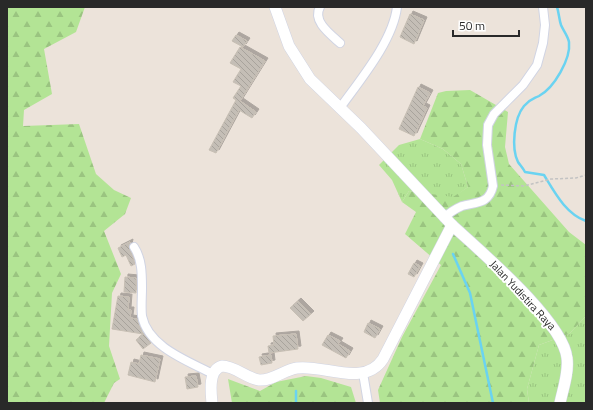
<svg xmlns="http://www.w3.org/2000/svg" width="593" height="410" font-family="'Titillium Web',sans-serif">
	<style>
		.grass { fill: url(#grass-tufts) }
		.forest { fill: url(#forest-firs) }
		.lines { fill: none; stroke-linecap: round; stroke-linejoin: round }
		.stream { stroke: #6ad3f1; stroke-width: 2.5 }
		.building { fill: url(#building-back-hatch); stroke: #c7bfb4; filter: url(#shadow) }
		.minor-casing { stroke: #d0d4e3; stroke-width: 10 }
		.tertiary-casing { stroke: #d0d4e3; stroke-width: 12 }
		.path { stroke: #c3c3c3; stroke-width: 1.5; stroke-dasharray: 3 2; stroke-linecap: butt }
		.minor { stroke: #fff; stroke-width: 8 }
		.tertiary { stroke: #fff; stroke-width: 11 }
		.labels { text-anchor: middle; stroke-width: 4; stroke-linejoin: round; paint-order: stroke }
		.street-label { font-size: 11px; fill: #292929; stroke: #fff }
	</style>
	<defs>
		<pattern id="grass-tufts" width="24" height="20" patternUnits="userSpaceOnUse"><rect width="24" height="20" fill="#b3e495"/><path d="M3 7l-1-3M5 7V3M7 7l1-3M15 17l-1-3M17 17v-4M19 17l1-3" fill="none" stroke="#9ac480"/></pattern>
		<pattern id="forest-firs" width="22" height="20" patternUnits="userSpaceOnUse"><rect width="22" height="20" fill="#b3e495"/><path d="M5 1l3.5 6h-7zM16 11l3.5 6h-7z" fill="#9ac480"/></pattern>
		<pattern id="building-back-hatch" width="6" height="6" patternUnits="userSpaceOnUse"><rect width="6" height="6" fill="#c4beb6"/><path d="M-1 5l2 2M0 0l6 6M5-1l2 2" fill="none" stroke="#a8a39c"/></pattern>
		<filter id="shadow"><feDropShadow dx="3" dy="-3" stdDeviation="0" flood-color="#0004"/></filter>
	</defs>
	<rect width="100%" height="100%" fill="#ece3da"/>
	<g class="grass">
		<path d="M420,139L443,149L461,164L468,187L453,198L409,191L402,202L392,180L379,165L399,145Z"/>
		<path d="M586,316V403H529L527,389L539,345L569,334Z"/>
	</g>
	<g class="forest">
		<path d="M7,7H85L76,32L44,49L52,94L24,110L23,126L79,124L96,174L114,190L131,198L125,214L104,231L121,274L112,293L109,346L120,379L114,383L104,403H7Z"/>
		<path d="M470,90L508,112L505,147L509,164L569,232L586,245V316L569,334L539,345L527,389L529,403H380L378,390L402,337L441,265L405,234L416,212L402,202L409,191L453,197L468,187L461,164L443,149L420,139L438,93L446,91Z"/>
		<path d="M306,376L321,378L351,387L356,403H232L228,379L260,391L276,382Z"/>
	</g>
	<g class="lines">
		<g class="stream">
			<path d="M557,7C559,13 559,19 561,25C563,30 568,36 569,42C571,59 554,88 539,96C533,99 530,99 524,106C514,118 511,148 518,162C520,165 523,168 525,172L544,175C555,193 566,214 586,221"/>
			<path d="M453,254L470,293L493,403"/>
			<path d="M296,391V403"/>
		</g>
	</g>
	<g class="building">
		<path d="M410,14L424,20L414,44L400,37Z"/>
		<path d="M236,35L247,41L243,47L232,41Z"/>
		<path d="M240,47L265,61L240,101L256,112L252,118L239,110L216,153L209,150L236,100L233,98L241,86L233,82L241,69L230,63Z"/>
		<path d="M418,87L430,93L423,106L427,108L414,136L399,129Z"/>
		<path d="M130,242L129,247L135,264L131,266L126,255L122,257L118,248Z"/>
		<path d="M414,263L420,266L414,277L408,274Z"/>
		<path d="M125,277L136,278V293L124,292Z"/>
		<path d="M118,296L129,297L128,310H131L130,318L137,319L141,330L151,343L143,349L136,340L143,334L112,329Z"/>
		<path d="M298,301L311,314L303,321L290,308Z"/>
		<path d="M368,323L380,329L375,338L364,332Z"/>
		<path d="M296,334L298,349L269,353L268,346L274,345L273,336Z"/>
		<path d="M328,335L340,341L338,344L350,351L346,358L322,345Z"/>
		<path d="M141,355L160,359L155,382L128,375L131,362L139,364Z"/>
		<path d="M271,355L272,363L261,365L259,357Z"/>
		<path d="M196,376L198,387L187,389L185,377Z"/>
	</g>
	<g class="lines">
		<defs>
			<g id="minor">
				<path d="M320,7C312,21 330,34 340,43"/>
				<path d="M340,108C360,80 393,41 397,7"/>
				<path d="M444,218C449,213 455,209 462,206C477,202 489,204 493,186L487,145L488,125L494,114L523,85L537,65L543,43L545,25L543,7"/>
				<path d="M134,247C142,259 142,274 142,288C142,297 141,307 142,316C148,347 188,361 213,374"/>
				<path d="M363,373L368,403"/>
			</g>
			<g id="tertiary">
				<path d="M452,225C480,251 563,321 567,358C569,372 563,389 560,403"/>
				<path d="M212,403C211,392 208,370 222,366C235,366 246,378 259,380C272,381 284,370 297,368C324,364 364,388 383,359L452,225L361,128L310,79L289,46L275,7"/>
			</g>
		</defs>
		<use href="#minor" class="minor-casing"/>
		<use href="#tertiary" class="tertiary-casing"/>
		<path class="path" d="M501,185L524,186L551,179L576,178L586,175"/>
		<use href="#minor" class="minor"/>
		<use href="#tertiary" class="tertiary"/>
	</g>
	<g class="labels">
		<g class="street-label">
			<text transform="translate(523 295) rotate(47)" y="4">Jalan Yudistira Raya</text>
		</g>
	</g>
	<rect width="593" height="410" fill="none" stroke="#292929" stroke-width="16"/>
	<path d="M453 30v6h66v-6" fill="none" stroke="#292929" stroke-width="2"/>
	<text x="459" y="30" font-size="12" fill="#292929" stroke="#ffffff" stroke-width="3" paint-order="stroke">50 m</text>
</svg>
